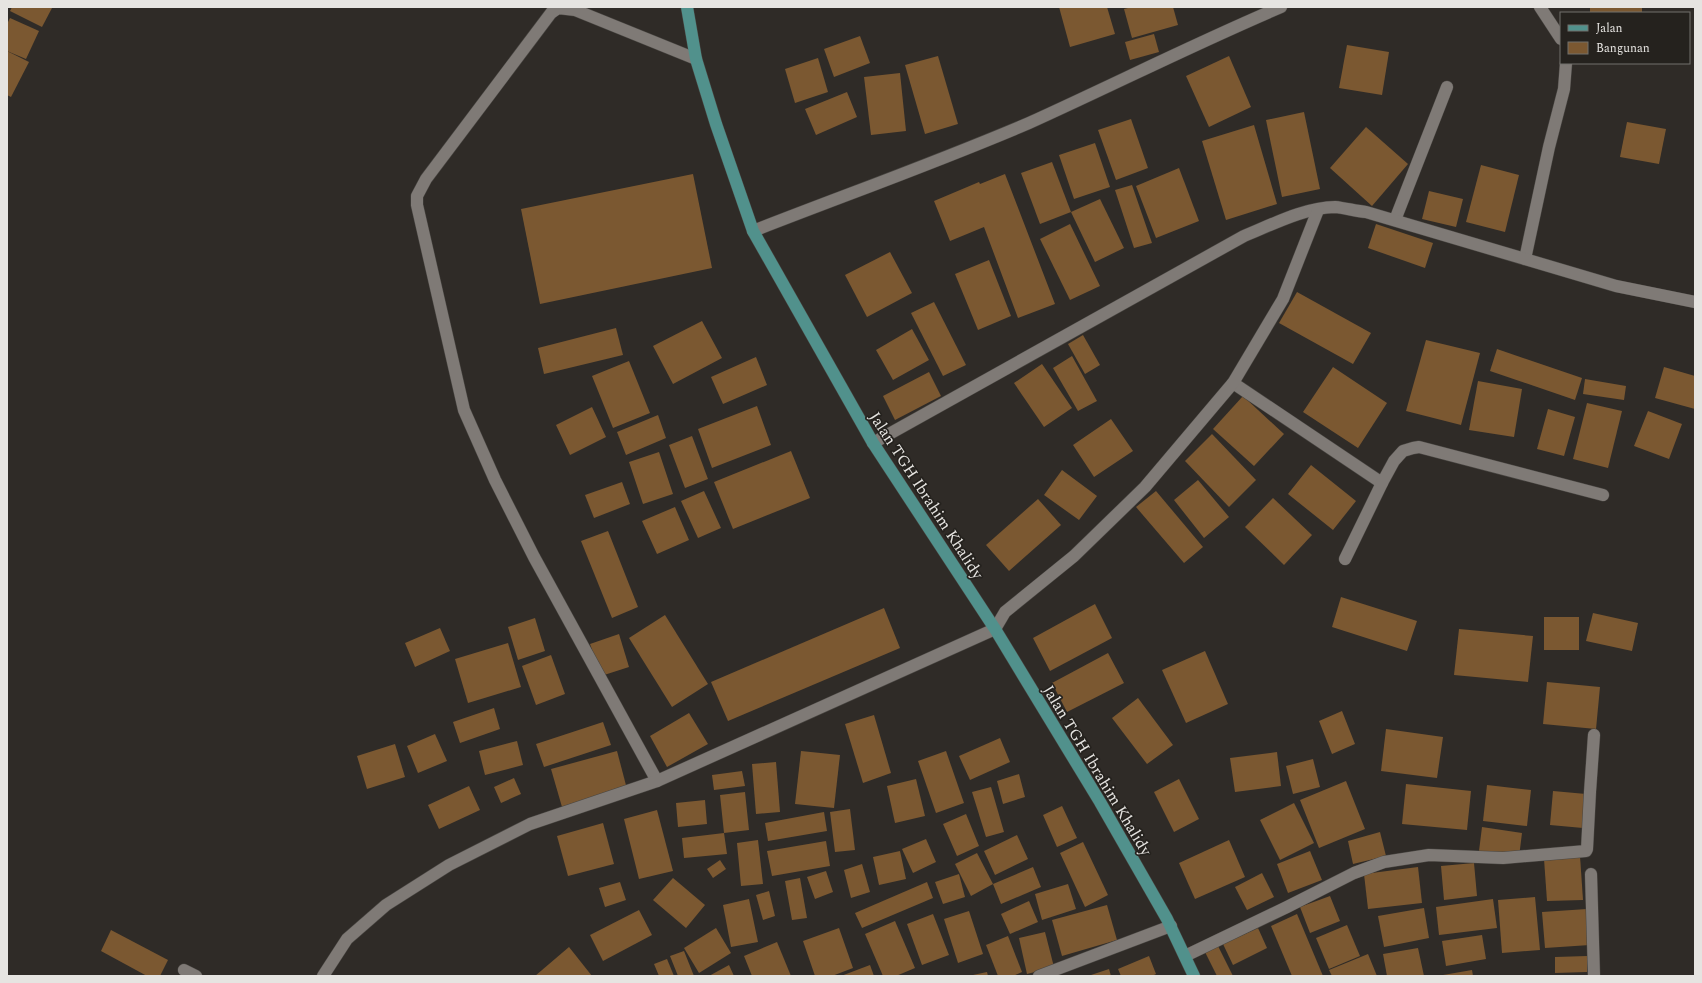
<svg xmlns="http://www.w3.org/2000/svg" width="1702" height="983" font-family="Spectral,serif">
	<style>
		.building { fill: #7b5831 }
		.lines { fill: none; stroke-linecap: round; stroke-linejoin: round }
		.street-casing { stroke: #494642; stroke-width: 13 }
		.primary-casing { stroke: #494642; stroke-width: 13 }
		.street { stroke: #7f7a76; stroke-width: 12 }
		.primary { stroke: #51918c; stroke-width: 12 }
		.labels { text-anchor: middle; stroke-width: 3.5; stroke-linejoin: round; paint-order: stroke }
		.street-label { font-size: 16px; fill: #e6e4e1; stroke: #25221e }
	</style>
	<rect width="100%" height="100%" fill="#2f2b27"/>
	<g class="building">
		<path d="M12,7H49L52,8L42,27L10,11Z"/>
		<path d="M1059,7H1107L1115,34L1070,47Z"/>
		<path d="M1132,7H1173L1178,25L1132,38L1124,9Z"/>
		<rect x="1590" y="7" width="52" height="6"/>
		<path d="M10,18L39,31L26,59L7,51V24Z"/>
		<path d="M1154,34L1159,52L1130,60L1125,42Z"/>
		<path d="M860,36L870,63L834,77L824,49Z"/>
		<path d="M1347,45L1389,52L1382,95L1339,88Z"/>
		<path d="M7,51L29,62L11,97L7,95Z"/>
		<path d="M938,56L958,124L925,134L905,65Z"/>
		<path d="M1229,56L1251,107L1209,127L1186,76Z"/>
		<path d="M818,58L828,92L795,103L785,69Z"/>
		<path d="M900,73L906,131L871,135L864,77Z"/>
		<path d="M847,92L857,117L816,135L805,109Z"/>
		<path d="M1304,112L1320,189L1282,197L1266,120Z"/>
		<path d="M1131,119L1148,168L1116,180L1098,130Z"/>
		<path d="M1627,122L1666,129L1659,164L1620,157Z"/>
		<path d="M1254,125L1277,204L1226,220L1202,141Z"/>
		<path d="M1366,127L1408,164L1372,206L1330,168Z"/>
		<path d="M1095,143L1110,187L1074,199L1059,155Z"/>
		<path d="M1052,162L1071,212L1040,224L1021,173Z"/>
		<path d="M1481,165L1519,175L1505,232L1466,222Z"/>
		<path d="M1179,168L1199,221L1156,238L1136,186Z"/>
		<path d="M693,174L712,268L540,304L521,209Z"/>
		<path d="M1005,174L1055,304L1018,318L984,227L950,241L934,201L979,182L980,184Z"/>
		<path d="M1132,185L1152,243L1134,248L1115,190Z"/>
		<path d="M1429,191L1463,199L1456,227L1422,219Z"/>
		<path d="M1100,199L1124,248L1095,262L1071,212Z"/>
		<path d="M1070,224L1100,286L1070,300L1040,239Z"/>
		<path d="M1376,224L1433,243L1425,268L1368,248Z"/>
		<path d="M890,252L912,293L867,317L845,275Z"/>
		<path d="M989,260L1011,316L978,330L955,274Z"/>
		<path d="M1297,292L1371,333L1353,364L1279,323Z"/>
		<path d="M934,302L966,365L943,376L911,313Z"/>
		<path d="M702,321L722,358L673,384L653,346Z"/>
		<path d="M616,328L623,355L544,374L538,348Z"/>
		<path d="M912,329L929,360L893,380L876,350Z"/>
		<path d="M1083,335L1100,365L1085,374L1068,344Z"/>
		<path d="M1426,340L1480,353L1461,425L1406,411Z"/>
		<path d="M1497,349L1582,378L1575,400L1490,371Z"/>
		<path d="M1072,356L1097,401L1078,411L1053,368Z"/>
		<path d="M756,357L767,385L723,404L711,377Z"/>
		<path d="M629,361L650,413L613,428L592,376Z"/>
		<path d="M1042,364L1072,408L1044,427L1014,383Z"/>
		<path d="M1333,367L1387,403L1358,448L1303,412Z"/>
		<path d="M1664,367L1695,376V409L1655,398Z"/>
		<path d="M929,372L941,396L895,420L883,396Z"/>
		<path d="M1585,379L1626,386L1624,400L1583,394Z"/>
		<path d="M1478,381L1522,389L1514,437L1469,430Z"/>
		<path d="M1243,396L1284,434L1254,466L1213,429Z"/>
		<path d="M1587,403L1622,411L1608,468L1573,459Z"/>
		<path d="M757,406L771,445L712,468L698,429Z"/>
		<path d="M592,407L606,437L570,455L556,425Z"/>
		<path d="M1548,409L1575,417L1564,456L1537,449Z"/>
		<path d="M1648,411L1682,424L1669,459L1634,446Z"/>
		<path d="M658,415L666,438L626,455L617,432Z"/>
		<path d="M1111,419L1133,451L1094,477L1073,445Z"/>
		<path d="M1212,434L1256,480L1229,507L1185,461Z"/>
		<path d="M692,436L708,479L685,488L669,445Z"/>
		<path d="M791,451L810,498L733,529L714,482Z"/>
		<path d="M659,452L673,494L643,504L629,462Z"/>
		<path d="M1311,465L1356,501L1333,530L1288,494Z"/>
		<path d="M1062,470L1097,496L1079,520L1044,495Z"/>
		<path d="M1198,480L1229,517L1204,538L1174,500Z"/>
		<path d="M622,482L630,504L594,518L585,495Z"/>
		<path d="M704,491L721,528L698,538L681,501Z"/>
		<path d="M1156,491L1203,547L1184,563L1136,507Z"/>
		<path d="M1273,498L1312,535L1284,565L1245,527Z"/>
		<path d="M1038,499L1061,525L1009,571L986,545Z"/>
		<path d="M675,507L689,540L657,554L642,521Z"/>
		<path d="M608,531L638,607L612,618L581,541Z"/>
		<path d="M1341,597L1417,621L1407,651L1332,627Z"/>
		<path d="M1095,604L1112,638L1050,671L1033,638Z"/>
		<path d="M884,608L900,648L728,721L711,682Z"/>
		<path d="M1593,613L1638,623L1632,651L1586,641Z"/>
		<path d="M665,615L708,684L672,707L629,638Z"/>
		<rect x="1544" y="617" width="35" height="33"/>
		<path d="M535,618L545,651L518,660L508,627Z"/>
		<path d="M440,628L450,651L415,667L405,643Z"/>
		<path d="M1459,629L1533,636L1528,682L1454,675Z"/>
		<path d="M619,634L629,667L601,676L590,644Z"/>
		<path d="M508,643L521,687L468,703L455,659Z"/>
		<path d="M1205,651L1228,704L1186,723L1162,670Z"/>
		<path d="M1108,653L1124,683L1067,712L1052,683Z"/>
		<path d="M551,655L565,694L536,705L522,666Z"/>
		<path d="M1547,682L1600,687L1596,729L1543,724Z"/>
		<path d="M1138,698L1173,745L1147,764L1112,718Z"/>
		<path d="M494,708L500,729L460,743L453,722Z"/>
		<path d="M1342,711L1355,744L1332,754L1319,721Z"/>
		<path d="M689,713L708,744L667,767L650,736Z"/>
		<path d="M874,715L891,773L863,783L845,724Z"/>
		<path d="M603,722L611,745L544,767L536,744Z"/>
		<path d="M1386,729L1443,737L1437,778L1381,771Z"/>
		<path d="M435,734L447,761L418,773L407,746Z"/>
		<path d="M1000,738L1010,762L970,780L959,756Z"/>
		<path d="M517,741L523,765L485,775L479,751Z"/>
		<path d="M395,744L405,777L367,789L357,756Z"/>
		<path d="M617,751L627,789L562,807L551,769Z"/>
		<path d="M801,751L840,755L834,808L795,804Z"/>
		<path d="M946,751L964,803L936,813L918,761Z"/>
		<path d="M1277,752L1281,786L1235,792L1230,758Z"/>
		<path d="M1313,759L1320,787L1293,794L1286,766Z"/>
		<path d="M776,762L780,812L756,814L752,764Z"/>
		<path d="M742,771L745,786L714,790L712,775Z"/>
		<path d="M1019,774L1025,797L1003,804L997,781Z"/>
		<path d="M514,778L521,794L501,803L494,787Z"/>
		<path d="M916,779L925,816L895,823L887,786Z"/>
		<path d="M1179,779L1199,819L1174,832L1154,792Z"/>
		<path d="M1346,781L1365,829L1319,848L1300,800Z"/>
		<path d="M1406,784L1471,791L1467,830L1402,824Z"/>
		<path d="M1487,785L1531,790L1527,826L1483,821Z"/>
		<path d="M469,786L480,810L439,829L428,805Z"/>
		<path d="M991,787L1004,832L986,837L972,792Z"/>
		<path d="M1553,791L1586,794L1583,828L1550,825Z"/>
		<path d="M745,792L749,830L724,833L727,854L684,858L682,838L724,833L720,795Z"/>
		<path d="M705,800L707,824L678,827L676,803Z"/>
		<path d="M1294,803L1314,843L1280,860L1260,820Z"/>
		<path d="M1062,806L1077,838L1057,847L1043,815Z"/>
		<path d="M850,809L855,850L835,852L830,812Z"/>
		<path d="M657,810L673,871L639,879L624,819Z"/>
		<path d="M824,812L827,831L768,841L765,823Z"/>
		<path d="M966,814L979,846L957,856L943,824Z"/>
		<path d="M603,823L614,864L568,876L557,836Z"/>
		<path d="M1482,827L1522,833L1519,857L1479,851Z"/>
		<path d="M1380,832L1386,856L1353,864L1348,841Z"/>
		<path d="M1017,835L1028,859L995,875L984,851Z"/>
		<path d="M926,839L936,862L913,873L902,849Z"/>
		<path d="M758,840L763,884L741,886L737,843Z"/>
		<path d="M1229,840L1245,877L1195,899L1179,863Z"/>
		<path d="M826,841L830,866L772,876L767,851Z"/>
		<path d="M1083,842L1108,895L1085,907L1060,853Z"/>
		<path d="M900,851L906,879L879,885L873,857Z"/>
		<path d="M1310,851L1322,880L1288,893L1277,864Z"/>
		<path d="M977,853L993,884L971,896L955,864Z"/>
		<path d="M1580,856L1583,900L1547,901L1544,859Z"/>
		<path d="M720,860L726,869L713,878L707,869Z"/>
		<path d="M1474,863L1477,896L1444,900L1441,866Z"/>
		<path d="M862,864L870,892L851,898L844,870Z"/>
		<path d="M1033,867L1041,887L1001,904L993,884Z"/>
		<path d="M1418,867L1422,903L1368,909L1364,874Z"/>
		<path d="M826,871L833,892L815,899L807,877Z"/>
		<path d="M1262,873L1274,897L1247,910L1235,887Z"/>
		<path d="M959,874L965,897L943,904L935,882Z"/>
		<path d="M673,878L705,905L686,928L653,900Z"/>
		<path d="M800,878L807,918L792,920L785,881Z"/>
		<path d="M620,882L626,900L605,907L599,888Z"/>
		<path d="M927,882L933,898L862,928L855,913Z"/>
		<path d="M1068,884L1076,909L1042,920L1035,894Z"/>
		<path d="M769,891L775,916L763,920L756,895Z"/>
		<path d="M1330,896L1340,921L1310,933L1300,907Z"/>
		<path d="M1535,897L1540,950L1502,953L1498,900Z"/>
		<path d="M749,899L758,942L731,947L723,905Z"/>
		<path d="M1493,899L1497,928L1439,935L1436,907Z"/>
		<path d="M1029,901L1038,922L1010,934L1001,914Z"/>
		<path d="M1107,905L1117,940L1062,956L1052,920Z"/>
		<path d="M1424,908L1429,938L1384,947L1378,916Z"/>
		<path d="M1587,909L1590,945L1545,948L1542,912Z"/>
		<path d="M639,910L652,935L603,961L590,935Z"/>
		<path d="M969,911L983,954L958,963L944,919Z"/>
		<path d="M933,914L949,955L922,965L907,924Z"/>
		<path d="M1297,914L1323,976H1292L1271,926Z"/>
		<path d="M895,921L915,968L896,976H883L865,934Z"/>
		<path d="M1347,925L1360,956L1329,969L1316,938Z"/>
		<path d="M716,928L731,953L699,973L684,948Z"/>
		<path d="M839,928L853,968L832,976H815L803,941Z"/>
		<path d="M1258,928L1267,948L1233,965L1223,944Z"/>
		<path d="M111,930L168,960L160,976H147L101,951Z"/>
		<path d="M1045,932L1054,967L1027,974L1019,938Z"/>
		<path d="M1482,935L1486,959L1446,966L1442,941Z"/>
		<path d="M1008,936L1022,972L1013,976H998L986,945Z"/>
		<path d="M777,942L791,976H752L744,956Z"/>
		<path d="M1217,944L1233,976H1217L1204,950Z"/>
		<path d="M569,947L592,976H535Z"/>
		<path d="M1418,948L1424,976H1387L1383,954Z"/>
		<path d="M684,951L694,976H678L670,956Z"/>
		<path d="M1368,954L1377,976H1332L1329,970Z"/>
		<path d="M1149,956L1156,974L1152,976H1121L1118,969Z"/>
		<path d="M1587,956V972L1555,973V957Z"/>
		<path d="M667,959L674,976H659L654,964Z"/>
		<path d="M729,965L734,976H709Z"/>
		<path d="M870,965L874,976H841Z"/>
		<path d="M1109,969L1111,976H1088Z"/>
		<path d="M1472,970L1473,976H1444L1443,975Z"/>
		<path d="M987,972L988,976H973V975Z"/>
	</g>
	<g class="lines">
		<defs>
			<g id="street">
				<path d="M1540,7L1561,39"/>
				<path d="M1395,220L1447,87"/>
				<path d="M753,231C845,195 938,162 1029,123C1113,85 1196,43 1281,7"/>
				<path d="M1525,259L1549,147L1564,89L1566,63"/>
				<path d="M1233,383L1382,483"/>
				<path d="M873,443L1244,236C1271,225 1306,207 1335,207C1345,208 1356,211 1366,212L1616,286L1695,302"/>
				<path d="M1345,559L1382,483L1394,461L1403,451L1413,448L1419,447L1603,495"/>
				<path d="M657,781L534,557L495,480L464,410L417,205V196L426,179L551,13L558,8L575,10L696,59"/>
				<path d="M1591,874L1594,976"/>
				<path d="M1185,956L1287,907L1354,873L1384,862L1429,855L1503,858L1586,851L1587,849L1590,792L1594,735"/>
				<path d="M184,970L196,976"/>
				<path d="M323,976L347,939L386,905L449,865L530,824L657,781L995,629L1005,612L1074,556L1145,487L1233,383L1283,299L1318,210"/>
				<path d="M1039,976L1171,926"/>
			</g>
			<path id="primary" d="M687,7L696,59L716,124L753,231L873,443L995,629L1100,802L1167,919L1194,976"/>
		</defs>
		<use href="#street" class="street-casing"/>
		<use href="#primary" class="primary-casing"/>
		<use href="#street" class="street"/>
		<use href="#primary" class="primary"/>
	</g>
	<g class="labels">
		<g class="street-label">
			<text transform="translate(927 495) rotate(57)" y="6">Jalan TGH Ibrahim Khalidy</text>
			<text transform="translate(1098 770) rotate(59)" y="6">Jalan TGH Ibrahim Khalidy</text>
		</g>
	</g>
	<rect width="1702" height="983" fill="none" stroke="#e6e4e1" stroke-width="16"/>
	<rect x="1560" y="12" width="130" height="52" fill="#25221e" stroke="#72706c"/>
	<rect x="1568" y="25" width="20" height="6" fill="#51918c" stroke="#72706c"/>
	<text x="1596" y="32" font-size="12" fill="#e6e4e1">Jalan</text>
	<rect x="1568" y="42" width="20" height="12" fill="#7b5831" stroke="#72706c"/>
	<text x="1596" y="52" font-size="12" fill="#e6e4e1">Bangunan</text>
</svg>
